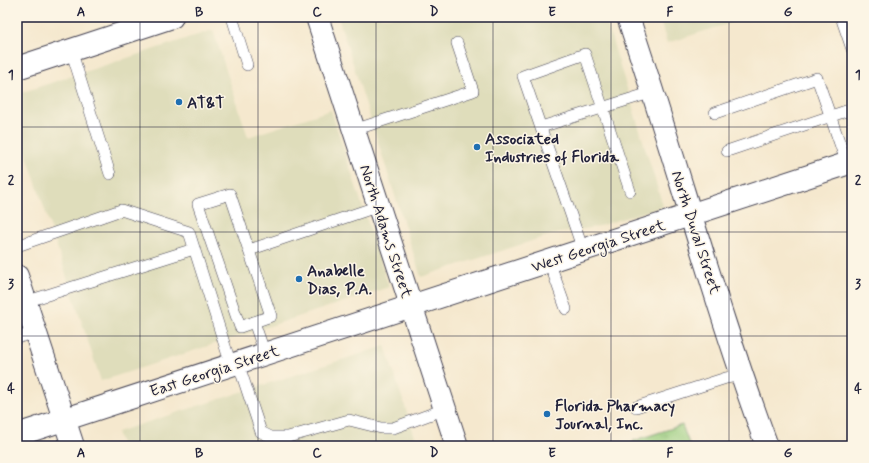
<svg xmlns="http://www.w3.org/2000/svg" width="869" height="463" font-family="Mynerve,sans-serif">
	<style>
		.built { fill: #dfddbb }
		.grass { fill: url(#grass-tufts); stroke: #5d775c }
		.lines { fill: none; stroke-linecap: round; stroke-linejoin: round }
		.lane-casing { stroke: #424051; stroke-width: 12 }
		.street-casing { stroke: #424051; stroke-width: 24 }
		.secondary-casing { stroke: #424051; stroke-width: 24 }
		.primary-casing { stroke: #424051; stroke-width: 24 }
		.lane { stroke: #fff; stroke-width: 11 }
		.street { stroke: #fff; stroke-width: 22 }
		.secondary { stroke: #fff; stroke-width: 22 }
		.primary { stroke: #fff; stroke-width: 22 }
		.grid { fill: none; stroke: #22223b; stroke-width: 1; stroke-opacity: 0.55 }
		.poi-dot { fill: #1f6fb2; stroke: #fcf5e5; stroke-width: 1.5 }
		.labels { text-anchor: middle; stroke-width: 3; stroke-linejoin: round; paint-order: stroke }
		.poi-label { font-size: 16px; font-weight: bold; fill: #22223b; stroke: #fcf5e5; text-anchor: start }
		.street-label { font-size: 16px; fill: #22223b; stroke: #fcf5e5 }
		.neatline { fill: none; stroke: #22223b; stroke-width: 1.5 }
		.grid-label { font-size: 13px; text-anchor: middle; font-weight: bold; fill: #22223b }
	</style>
	<defs>
		<pattern id="grass-tufts" width="24" height="20" patternUnits="userSpaceOnUse"><rect width="24" height="20" fill="#98cc7d"/><path d="M3 7l-1-3M5 7V3M7 7l1-3M15 17l-1-3M17 17v-4M19 17l1-3" fill="none" stroke="#83af6d"/></pattern>
	</defs>
	<rect width="100%" height="100%" fill="#fcf5e5"/>
	<filter id="ink" filterUnits="userSpaceOnUse"><feTurbulence type="fractalNoise" baseFrequency=".025" numOctaves="2"/><feDisplacementMap in="SourceGraphic" scale="8" xChannelSelector="R" yChannelSelector="G"/><feConvolveMatrix kernelMatrix="1 2 1 2 8 2 1 2 1" color-interpolation-filters="sRGB"/></filter>
	<filter id="wash" filterUnits="userSpaceOnUse"><feTurbulence type="fractalNoise" baseFrequency=".012" numOctaves="4" result="noise"/><feDisplacementMap in="SourceGraphic" scale="16" xChannelSelector="R" yChannelSelector="G"/><feGaussianBlur stdDeviation="0.9" result="paint"/><feColorMatrix in="noise" values="0 0 0 0 0 0 0 0 0 0 0 0 0 0 0 0 0 1.4 0 .05"/><feComposite in="paint" operator="in"/></filter>
	<g filter="url(#wash)">
		<rect width="100%" height="100%" fill="#f5e8ce"/>
		<g class="built">
			<path d="M338,17H605L663,206L596,227L553,234L421,277Z"/>
			<path d="M659,17H749L667,43Z"/>
			<path d="M213,30L248,137L331,110L389,287L101,381L17,125V94Z"/>
			<path d="M385,346L418,446H122L117,432Z"/>
		</g>
		<path class="grass" d="M682,425L690,446H635L633,441Z"/>
	</g>
	<g filter="url(#ink)">
		<g class="lines">
			<defs>
				<g id="lane">
					<path d="M232,17L247,65"/>
					<path d="M841,17L852,49"/>
					<path d="M71,50L110,174"/>
					<path d="M715,113L817,78L847,164"/>
					<path d="M541,127L653,92"/>
					<path d="M354,130L473,91L457,43"/>
					<path d="M727,151L852,109"/>
					<path d="M230,194L271,316L240,327L198,204Z"/>
					<path d="M17,246L121,210L189,232L231,365"/>
					<path d="M249,250L379,206"/>
					<path d="M583,250L523,76L585,54L630,191"/>
					<path d="M549,261L566,309"/>
					<path d="M25,302L194,249"/>
					<path d="M254,322L265,354"/>
					<path d="M17,338L35,332"/>
					<path d="M238,363L261,432L271,437H288L349,420L381,428H393L445,409"/>
					<path d="M636,407L726,378L742,375"/>
				</g>
				<g id="street">
					<path d="M317,17L457,446"/>
					<path d="M17,68L172,17"/>
					<path d="M17,435L852,162"/>
				</g>
				<path id="secondary" d="M628,17C676,159 715,305 767,446"/>
				<path id="primary" d="M17,276L73,446"/>
			</defs>
			<use href="#lane" class="lane-casing"/>
			<use href="#street" class="street-casing"/>
			<use href="#secondary" class="secondary-casing"/>
			<use href="#primary" class="primary-casing"/>
			<use href="#lane" class="lane"/>
			<use href="#street" class="street"/>
			<use href="#secondary" class="secondary"/>
			<use href="#primary" class="primary"/>
		</g>
	</g>
	<path class="grid" d="M140,17V446M258,17V446M376,17V446M493,17V446M611,17V446M729,17V446M17,127H852M17,232H852M17,336H852"/>
	<g class="poi-dot">
		<circle cx="179" cy="102" r="4"/>
		<circle cx="477" cy="147" r="4"/>
		<circle cx="299" cy="279" r="4"/>
		<circle cx="547" cy="414" r="4"/>
	</g>
	<g class="labels">
		<g class="poi-label">
			<text x="187" y="108">AT&amp;T</text>
			<text x="485" y="144">Associated<tspan x="485" dy="18">Industries of Florida</tspan></text>
			<text x="307" y="276">Anabelle<tspan x="307" dy="18">Dias, P.A.</tspan></text>
			<text x="555" y="411">Florida Pharmacy<tspan x="555" dy="18">Journal, Inc.</tspan></text>
		</g>
		<g class="street-label">
			<text transform="translate(387 231) rotate(72)" y="6">North Adams Street</text>
			<text transform="translate(697 232) rotate(72)" y="6">North Duval Street</text>
			<text transform="translate(598 245) rotate(-18)" y="6">West Georgia Street</text>
			<text transform="translate(214 370) rotate(-18)" y="6">East Georgia Street</text>
		</g>
	</g>
	<rect width="869" height="463" fill="none" stroke="#fcf5e5" stroke-width="44"/>
	<rect x="22" y="22" width="825" height="419" class="neatline"/>
	<g class="grid-label">
		<text x="81" y="16">A</text>
		<text x="199" y="16">B</text>
		<text x="317" y="16">C</text>
		<text x="434" y="16">D</text>
		<text x="552" y="16">E</text>
		<text x="670" y="16">F</text>
		<text x="788" y="16">G</text>
		<text x="11" y="79">1</text>
		<text x="858" y="79">1</text>
		<text x="11" y="184">2</text>
		<text x="858" y="184">2</text>
		<text x="11" y="288">3</text>
		<text x="858" y="288">3</text>
		<text x="11" y="393">4</text>
		<text x="858" y="393">4</text>
		<text x="81" y="457">A</text>
		<text x="199" y="457">B</text>
		<text x="317" y="457">C</text>
		<text x="434" y="457">D</text>
		<text x="552" y="457">E</text>
		<text x="670" y="457">F</text>
		<text x="788" y="457">G</text>
	</g>
</svg>
